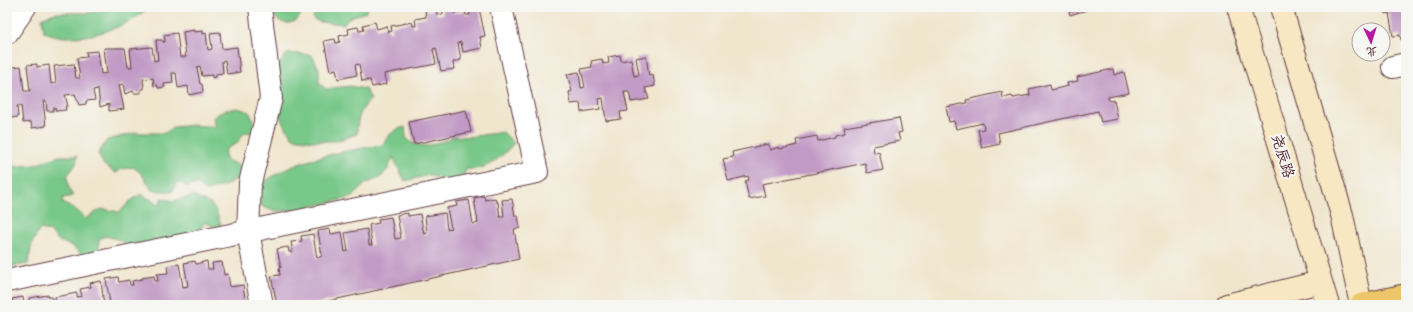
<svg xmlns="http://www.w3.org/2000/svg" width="1413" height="312" font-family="'Patrick Hand','LXGW WenKai TC',sans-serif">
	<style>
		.green { fill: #78c889; stroke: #61745a }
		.building { fill: #c19ac5 }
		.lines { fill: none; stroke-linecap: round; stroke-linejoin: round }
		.street-casing { stroke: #633d43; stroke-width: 24 }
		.secondary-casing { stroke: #633d43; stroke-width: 24 }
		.primary-casing { stroke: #633d43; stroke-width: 24 }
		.street { stroke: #fff; stroke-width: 22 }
		.secondary { stroke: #f7e8c3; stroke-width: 22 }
		.primary { stroke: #ecc669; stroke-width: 22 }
		.labels { text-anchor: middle; stroke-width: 4; stroke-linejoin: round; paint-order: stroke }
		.street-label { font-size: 15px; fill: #4a1f2b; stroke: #f6f6f2 }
	</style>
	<rect width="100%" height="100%" fill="#f6f6f2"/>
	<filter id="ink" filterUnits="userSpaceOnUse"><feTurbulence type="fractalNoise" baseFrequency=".025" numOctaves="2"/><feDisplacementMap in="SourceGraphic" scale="8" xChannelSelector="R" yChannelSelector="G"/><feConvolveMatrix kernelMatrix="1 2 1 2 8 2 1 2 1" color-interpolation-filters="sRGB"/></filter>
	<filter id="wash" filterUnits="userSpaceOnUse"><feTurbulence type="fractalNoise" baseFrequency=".012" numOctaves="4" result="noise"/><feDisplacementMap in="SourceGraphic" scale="16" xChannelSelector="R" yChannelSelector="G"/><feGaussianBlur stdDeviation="0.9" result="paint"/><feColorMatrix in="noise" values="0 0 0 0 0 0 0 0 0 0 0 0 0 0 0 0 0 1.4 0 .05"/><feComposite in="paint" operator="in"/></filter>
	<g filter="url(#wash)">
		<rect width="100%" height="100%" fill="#f0e6ce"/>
		<g class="green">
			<path d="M117,7H149C127,27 95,38 65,37C58,37 51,34 44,32L42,18L55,13H88Z"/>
			<path d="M270,7H303C300,29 275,28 270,7Z"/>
			<path d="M316,7H368L366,12L350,17L344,24L320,22L313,19Z"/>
			<path d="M288,53L312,55L319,69V83L326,89L350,86L365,89L371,99C360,110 357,118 357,134L336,141H313L293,138L283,123L279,113C292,89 261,80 288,53Z"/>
			<path d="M238,108L249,112L255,123L253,133L245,132L236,144L227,148L224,154L227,160L244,168C235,185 222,187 205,191L196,184L187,187L180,182L176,184L172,192L152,190L141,173L133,167L122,169L116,173L104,165L98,154L107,140L135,133H165L174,127L193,125L216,127L213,118L224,110Z"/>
			<path d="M405,127L406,138L414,144L426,146L447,140L453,136L468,137L503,132L514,143C502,157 485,172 466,169L463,178L450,182L429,175L405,181L393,157L388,169L380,178L365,184L353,197L297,210L273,211L261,206L256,193C271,163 351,149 383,145C388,135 394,129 405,127Z"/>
			<path d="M59,156H77L76,164L67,176L69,189L73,196L63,198L62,202C72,210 76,207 85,219L101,209L120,212L129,202L141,194L160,205L161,198L173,201L193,196L211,204L216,211L221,225L214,227L205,222L198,232L129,249L120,240L106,236L99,239V252L84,256L72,246L59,241L49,231L40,229L32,243L28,264L7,267V167L35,165Z"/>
		</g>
		<g id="blocks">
			<g class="building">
				<path d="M453,7L454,13L465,11L466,15H470L469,10L479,8L485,36L480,37L482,48L463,52L461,42L458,43L461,60L453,62L454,69L441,71L436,48L433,49L436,64L384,74L386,84L372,87L370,80L362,81L359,64L355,65L357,75L338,79L336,69L330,71L324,41L335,39L336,43L340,42L339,36L349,34L348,29L358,27L359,31L364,30L363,25L375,22L377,29L387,26L388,32L392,31L391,26L412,22L413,26H416L415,19L426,17L425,11L436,9L437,15L443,14L442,8Z"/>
				<path d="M1068,7H1097L1070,15Z"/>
				<path d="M1384,7H1406V39L1401,40L1400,35L1393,36L1389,13L1386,14Z"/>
				<path d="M194,30V32L203,31V34L206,33L208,50L212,49L210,33L220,32L222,49L237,47L240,72L227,74L225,60L222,61L223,73L216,74V77L212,78V75L202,76L200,66L197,67L200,84H202L203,92L189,95L188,86L178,88L176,73H172L173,83L164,84L165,87L158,88L157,85L154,86L153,78L143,79L144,89H141V93H134L133,91L125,94L123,84L119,85L124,109L109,111V104L100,107L98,89L93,90L95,100L86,101V104L79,105L75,94L65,95L68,106H65L66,110L56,111L55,108H53V111H47L46,101H43L46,126L32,128L31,122L23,123L21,106H17L18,117L10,118L11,120L7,121V68L21,66L24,91H30L27,65L37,64V67L49,65L51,84L56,83L54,66L74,64L76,78H80L77,58L87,57L86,52L98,51L101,74L107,73L104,48H125L128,67H132L130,49L152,47L154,61L158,60L156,40H162L163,42H165L164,35L177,33L180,57H186L183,32Z"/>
				<path d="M620,55L621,61L631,59L634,76L639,75L636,58L646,56L649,76L653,75L655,86L645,88L649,99L631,102L629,92H624L628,111L620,112L621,119L606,121L603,98L599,99L600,109L581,112L580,103L571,104L569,92L572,91L567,74L579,72L581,88L585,87L581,69L592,67L591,61L602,59L603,64L609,63L608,57Z"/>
				<path d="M1113,69L1114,75L1124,72L1129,93L1108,97L1109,101L1114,100L1118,119L1101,122L1098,111L998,133L1000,144L982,148L978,130L984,129L983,123L956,129L954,121L949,122L946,107L967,103L966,100L1002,92L1003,98L1012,96L1013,98L1030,95L1029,89L1050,84L1051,90L1068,86L1067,83L1078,81L1077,77Z"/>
				<path d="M466,110L471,132L414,144L409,122Z"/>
				<path d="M899,118L902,132L898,133L900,141L873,146L874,153L879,152L883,170L867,173L865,163L762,184L765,196L749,199L745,181L749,180L748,176L728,181L723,159L733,157L732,152L768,144L770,150L779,147L780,149L797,145L796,140L817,136L818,141L835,137V135L845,133L844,127Z"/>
				<path d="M484,196L485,200L495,198L496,202H498L500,217H504L502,200L512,199L515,216H518L520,228L514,229L519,259L310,305H277L271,276L280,275L279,268L281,267L277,249L288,247L289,252H293L291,242L302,241L301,236L313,234L317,258L322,256L318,231L330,229L331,234L342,232L345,252L348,251L345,233L367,229L369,245H372L369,225L379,223L378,219L391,217L395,239L401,238L397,215L408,213V216L420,214L424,234L427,233L425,216L445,213L447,229L451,228L447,208L457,206L456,202L469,200L473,224L478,223L474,198Z"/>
				<path d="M195,261L196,264L207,261L208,269H213L212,263L222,262L224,275L228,274L230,287L243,285L246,305H105L110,303L106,279L118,277L119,282L129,280L130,285H133L132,281L142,279V278L154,276L155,281H158L157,274L168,273L167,266L179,264L183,287L188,286L184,263Z"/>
				<path d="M101,281L104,305H30L29,298L48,295L49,297H52V302H56L55,297L77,293V297L82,296L80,289L91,287L90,283Z"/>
				<path d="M23,297L24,305H7L13,303L12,299Z"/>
			</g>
		</g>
	</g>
	<g filter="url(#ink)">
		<use href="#blocks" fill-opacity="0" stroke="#633d43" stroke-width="1"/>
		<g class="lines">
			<defs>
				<g id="street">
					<path d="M260,7L271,98L250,183L248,232L262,305"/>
					<path d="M7,33L25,7"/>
					<path d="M1393,67L1406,64"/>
					<path d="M7,281L537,172L501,7"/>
				</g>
				<g id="secondary">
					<path d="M1238,7L1328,305"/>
					<path d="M1281,7L1342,215L1361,305"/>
					<path d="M1227,305L1320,282"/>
				</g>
				<path id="primary" d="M1361,305L1406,295"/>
			</defs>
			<use href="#street" class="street-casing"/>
			<use href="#secondary" class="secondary-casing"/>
			<use href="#primary" class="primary-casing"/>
			<use href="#street" class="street"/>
			<use href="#secondary" class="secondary"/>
			<use href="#primary" class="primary"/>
		</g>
	</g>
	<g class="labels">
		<g class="street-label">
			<text transform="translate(1283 156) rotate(73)" y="5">尧辰路</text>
		</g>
	</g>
	<rect width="1413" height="312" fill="none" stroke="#f6f6f2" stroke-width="24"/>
	<g transform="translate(1371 42) rotate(176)"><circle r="19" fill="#f6f6f2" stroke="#b1a0a2"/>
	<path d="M0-3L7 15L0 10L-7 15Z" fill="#b5179e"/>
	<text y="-6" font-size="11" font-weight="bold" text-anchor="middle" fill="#4a1f2b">北</text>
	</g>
</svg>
